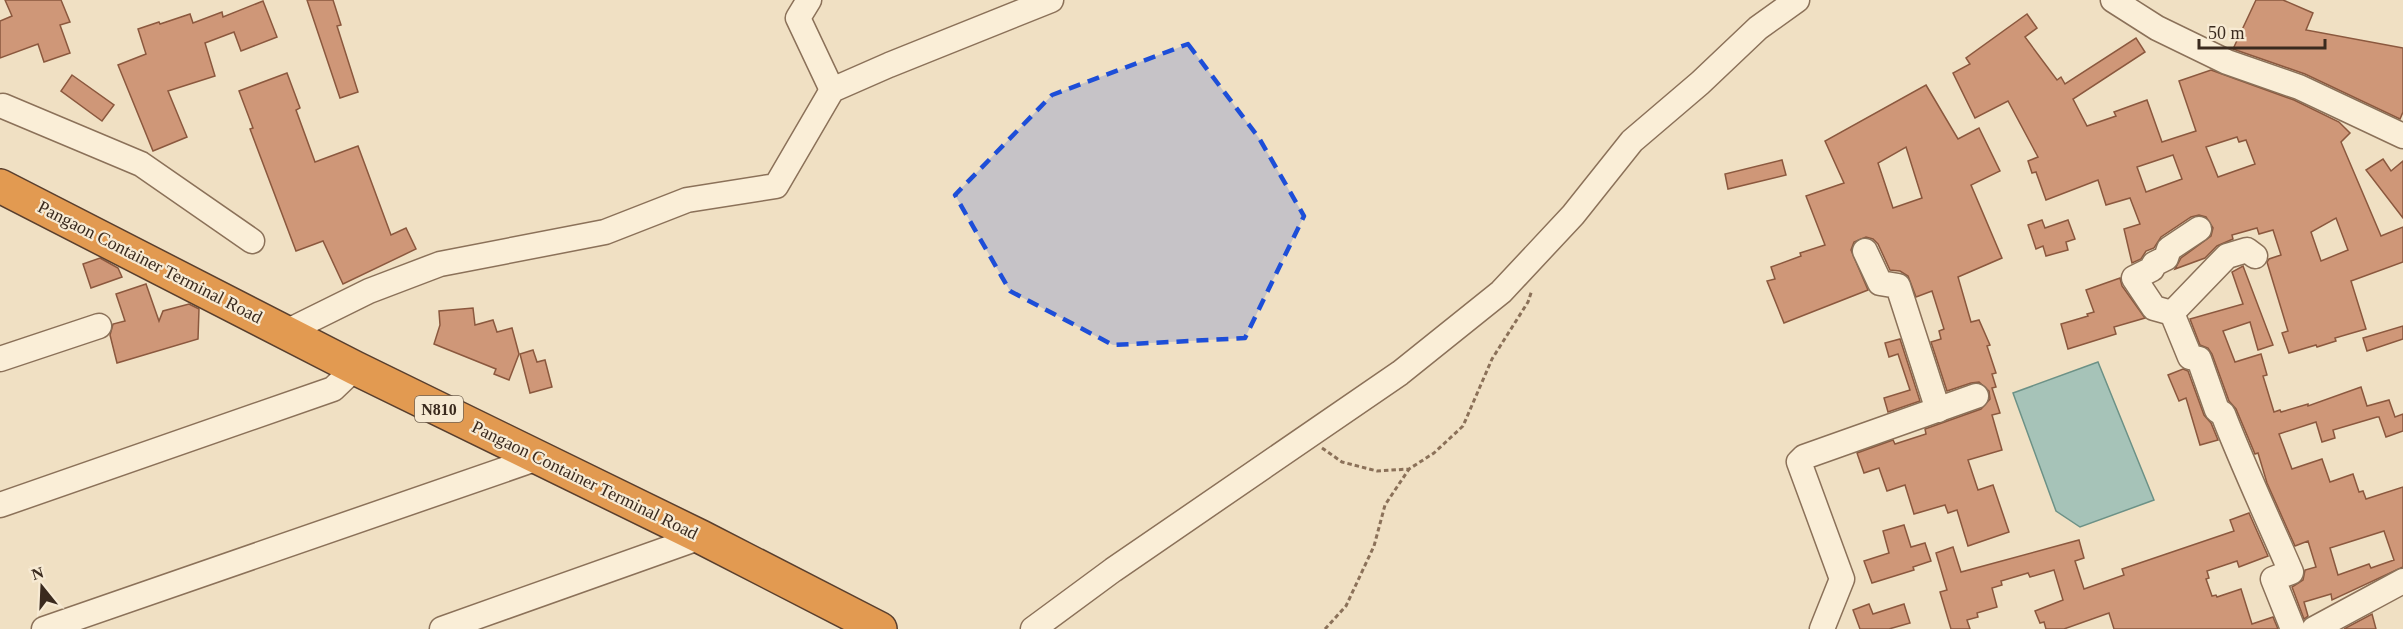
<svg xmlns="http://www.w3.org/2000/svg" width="2403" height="629" font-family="'Times New Roman',serif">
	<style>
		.water { fill: #a6c3b8; stroke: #6c9186; stroke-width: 1.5 }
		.building { fill: #cf9778; stroke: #8b583e; stroke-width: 1.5; fill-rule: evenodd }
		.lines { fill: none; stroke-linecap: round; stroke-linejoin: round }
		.minor-casing { stroke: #8b7159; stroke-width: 27 }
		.highway-casing { stroke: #593f2e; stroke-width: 36 }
		.path { stroke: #8b7159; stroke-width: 3; stroke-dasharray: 4.5 3; stroke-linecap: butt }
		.minor { stroke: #faeed7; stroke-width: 24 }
		.highway { stroke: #e29a51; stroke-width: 33 }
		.marked { fill: #1d4ed8; fill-opacity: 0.2; stroke: #1d4ed8; stroke-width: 4.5; stroke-dasharray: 12 8; stroke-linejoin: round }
		.labels { text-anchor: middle; stroke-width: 4.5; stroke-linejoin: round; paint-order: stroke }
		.shield { fill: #f7ead3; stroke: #736454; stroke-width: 1.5 }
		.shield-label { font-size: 16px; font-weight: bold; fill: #3a2a1e }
		.street-label { font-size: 18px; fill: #3a2a1e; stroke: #f7ead3 }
	</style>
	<rect width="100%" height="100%" fill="#f0e0c3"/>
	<path class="water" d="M2098,362L2154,500L2080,527L2056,511L2013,393Z"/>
	<g class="building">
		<path d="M5,0H61L70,22L60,25L70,53L44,62L38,44L0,58V21L12,16Z"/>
		<path d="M307,0H333L341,25L337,26L358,92L340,98Z"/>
		<path d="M2256,0H2283L2313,13L2306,30L2403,48V112L2400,119L2305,74L2233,49Z"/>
		<path d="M263,1L277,37L241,51L234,32L205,43L215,76L168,91L187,137L153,151L118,65L146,54L138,29L159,22L160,24L190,14L193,23L222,12L223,17Z"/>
		<path d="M2027,14L2037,28L2025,37L2057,80L2061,77L2065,84L2136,38L2145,52L2073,99L2087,126L2116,116L2114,112L2147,100L2162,142L2196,131L2179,81L2211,70L2294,100L2339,122L2350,133L2341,142L2381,236L2403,227V262L2351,281L2366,329L2335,338L2336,341L2317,347L2316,345L2289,353L2282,333L2288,331L2267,262L2269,259L2281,255L2273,230L2259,234L2257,228L2232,235L2233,239L2217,246L2205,258L2175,269L2181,258L2211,236L2213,228L2206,217L2199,215L2191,217L2161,237L2154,248L2146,251L2141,259L2132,263L2124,229L2140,224L2130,198L2106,205L2098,180L2046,200L2036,172L2032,173L2028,161L2038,157L2008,101L1975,118L1953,73L1970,64L1966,58ZM2237,137L2239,142L2246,140L2255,164L2218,177L2206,147ZM2173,155L2182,179L2146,192L2137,167ZM2336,218L2348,250L2321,261L2311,232Z"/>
		<path d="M287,73L300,108L296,110L315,162L358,146L391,235L406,228L416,249L343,284L323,241L296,251L250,129L253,128L239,91Z"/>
		<path d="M72,75L114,105L102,121L61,91Z"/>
		<path d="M1926,85L1958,139L1979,128L2000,171L1971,185L2002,258L1958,277L1971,322L1979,320L1990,345L1987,346L1996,373L1992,374L1996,387L1992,388L2000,413L1992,415L2002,450L1968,460L1978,490L1993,485L2009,532L1968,546L1957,510L1948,513L1945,505L1914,514L1905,485L1887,491L1879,468L1864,473L1857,453L1893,440L1895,444L1926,434L1925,429L1981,409L1990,399L1989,391L1979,382L1971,383L1947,391L1931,342L1941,339L1939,331L1944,329L1932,291L1916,297L1908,276L1900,271L1890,270L1878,244L1873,239L1866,237L1854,242L1851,250L1868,290L1784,323L1767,281L1775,279L1771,267L1801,256L1800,253L1825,245L1806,196L1844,183L1825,141ZM1906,147L1922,198L1893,208L1878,163Z"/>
		<path d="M2383,159L2391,171L2403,161V218L2366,170Z"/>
		<path d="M1782,160L1786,175L1728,189L1725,174Z"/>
		<path d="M2042,220L2045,228L2068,220L2075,239L2066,242L2068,250L2046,256L2043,246L2036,249L2028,225Z"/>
		<path d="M100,258L118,268L122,277L91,288L83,264Z"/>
		<path d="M2243,266L2273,345L2258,350L2250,322L2223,331L2235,362L2261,354L2267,375L2263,376L2274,412L2280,410L2281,412L2308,404V406L2361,387L2367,406L2389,400L2395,417L2403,414V431L2386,437L2379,417H2377L2333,430L2335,438L2322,442L2316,422L2279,434L2292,469L2322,459L2330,482L2353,474L2359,492L2363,491L2366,499L2403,487V567L2332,600L2331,594L2304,602L2308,616L2304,619L2292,587L2303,580L2305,570L2316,567L2308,541L2295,546L2267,483L2258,453L2255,454L2236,409L2229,401L2212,354L2208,348L2200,345L2190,319L2243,304L2232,272ZM2384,531L2394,560L2371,568L2369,564L2338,575L2330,548Z"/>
		<path d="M2120,278L2122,286L2145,318L2114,327L2116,334L2068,349L2061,324L2088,316L2087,314L2094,312L2086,290Z"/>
		<path d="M146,284L159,321L163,311L189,304L199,309L198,339L117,363L110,335L113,324L125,321L116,294Z"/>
		<path d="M473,308L475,325L493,320L497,332L512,328L519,354L509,380L494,374L496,369L434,344L440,325L439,311Z"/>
		<path d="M2403,326V339L2367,351L2363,338Z"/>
		<path d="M1900,339L1920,401L1888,412L1884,398L1910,390L1898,354L1889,357L1885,343Z"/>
		<path d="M533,350L537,362L545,360L552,387L530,393L520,354Z"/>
		<path d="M2183,369L2188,371L2204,415L2211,423L2218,440L2200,445L2186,398L2179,401L2168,375Z"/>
		<path d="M2249,513L2268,556L2239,567L2237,561L2207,571L2209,578L2206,579L2212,596L2216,595L2217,597L2241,589L2252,624L2273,617L2278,629H2114L2109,613L2064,629H2046L2044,622L2040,623L2035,611L2063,600L2054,570L2030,577L2028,573L2001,581L2002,585L1992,588L1997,607L1977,613L1978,617L1967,620L1970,629H1951L1940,592L1947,590L1936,553L1953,547L1961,572L2079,540L2084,558L2075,561L2084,589L2124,575L2122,569L2234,531L2230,520Z"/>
		<path d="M1904,525L1911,547L1925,543L1931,561L1913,567L1914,570L1872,583L1864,561L1889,553L1883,531Z"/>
		<path d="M1869,604L1873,614L1904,604L1910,623L1889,629H1860L1853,610Z"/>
		<path d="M2372,614L2376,629H2344Z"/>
	</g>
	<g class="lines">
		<defs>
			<g id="minor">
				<path d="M809,0L798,18L832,90"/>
				<path d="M2113,0L2157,28L2227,62L2299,87L2403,136"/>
				<path d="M3,106L141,164L252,241"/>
				<path d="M2199,229L2169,249L2166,258L2154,264L2152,269L2134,278L2154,308L2172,313L2190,357L2199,359L2217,410L2223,414C2244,468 2268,519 2291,572L2273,579L2293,629"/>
				<path d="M1865,251L1880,283L1898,286L1938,410"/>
				<path d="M2172,313L2227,256L2247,250L2255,256"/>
				<path d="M286,332L369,291L440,264L605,232L687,200L776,186L832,90L889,65L1051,0"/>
				<path d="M0,359L99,326"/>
				<path d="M0,505L333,389L355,368"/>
				<path d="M44,629L538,458"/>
				<path d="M442,629L701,537"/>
				<path d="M1033,629L1113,570L1400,373L1501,292L1573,215L1632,141L1700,83L1758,28L1797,0"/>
				<path d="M1822,629L1842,579L1799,462L1804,457L1976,396"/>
				<path d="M2314,629L2403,581"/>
			</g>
			<path id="highway" d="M0,186L355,368L701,537L880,629"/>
		</defs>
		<use href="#minor" class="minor-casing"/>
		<use href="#highway" class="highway-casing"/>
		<g class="path">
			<path d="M1322,448L1342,462L1377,471L1409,469L1434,453L1463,426L1492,359L1528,302L1532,290"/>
			<path d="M1325,629L1346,606L1374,546L1385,505L1409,469"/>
		</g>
		<use href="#minor" class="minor"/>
		<use href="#highway" class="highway"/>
	</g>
	<path class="marked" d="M1188,44L1259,138L1304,216L1245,338L1113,345L1010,291L955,195L1052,95Z"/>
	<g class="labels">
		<rect class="shield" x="415" y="396" width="48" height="26" rx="4.5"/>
		<g class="shield-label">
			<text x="439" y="415">N810</text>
		</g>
		<g class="street-label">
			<text transform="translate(150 262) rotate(27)" y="6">Pangaon Container Terminal Road</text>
			<text transform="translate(585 480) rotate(26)" y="6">Pangaon Container Terminal Road</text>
		</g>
	</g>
	<g transform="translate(42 587) rotate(342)" stroke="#f7ead3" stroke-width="4.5" paint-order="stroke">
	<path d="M0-4.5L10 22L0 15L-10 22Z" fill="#3a2a1e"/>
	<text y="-9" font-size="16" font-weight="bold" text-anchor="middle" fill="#3a2a1e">N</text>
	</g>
	<path d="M2199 39v9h126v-9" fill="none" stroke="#3a2a1e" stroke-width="3"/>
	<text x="2208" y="39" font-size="18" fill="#3a2a1e" stroke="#f7ead3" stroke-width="4.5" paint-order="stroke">50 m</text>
</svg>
